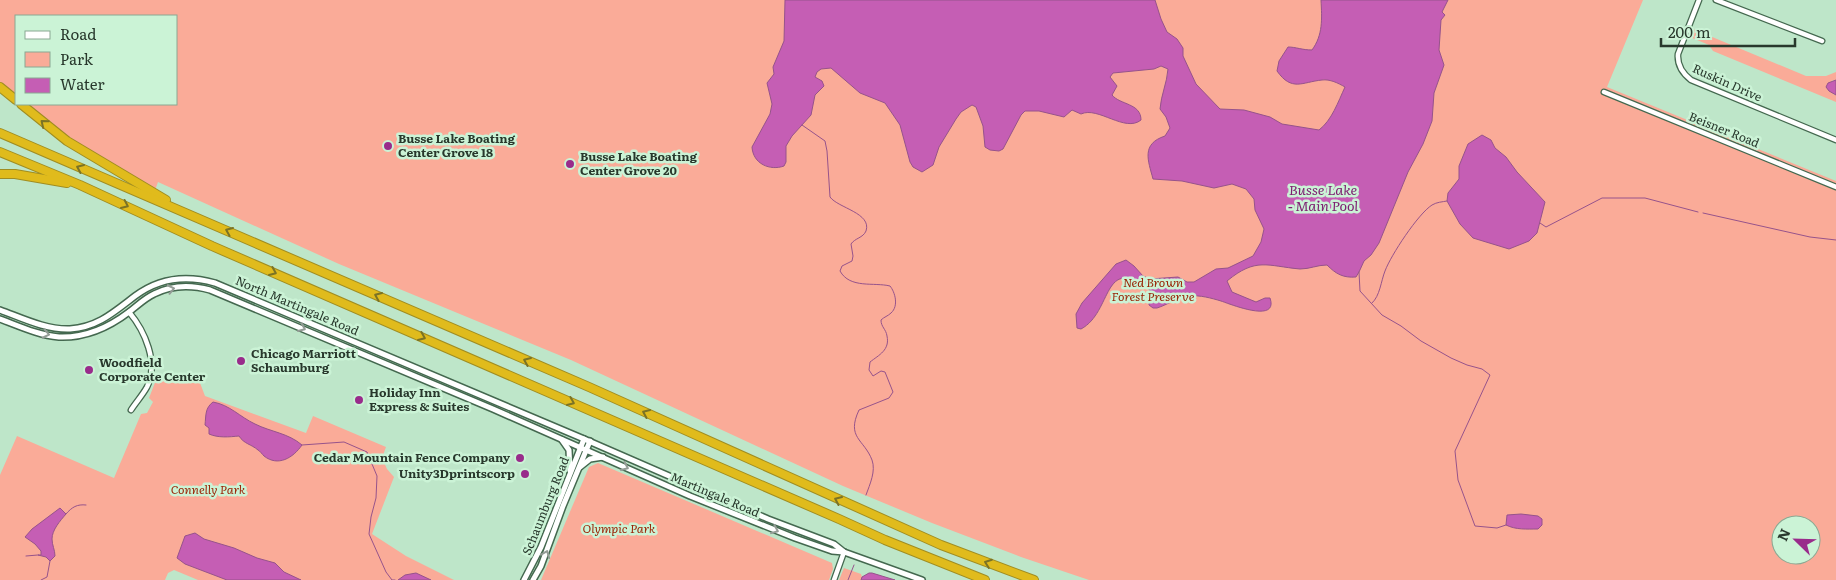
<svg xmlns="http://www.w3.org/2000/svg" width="1836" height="580" font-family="Literata,serif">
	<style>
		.green { fill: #faab98; fill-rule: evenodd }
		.water { fill: #c55eb4; stroke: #96538b }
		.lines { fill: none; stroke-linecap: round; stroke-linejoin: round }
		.stream { stroke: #96538b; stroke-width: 1 }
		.minor-casing { stroke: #44684f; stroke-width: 7 }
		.tertiary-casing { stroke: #44684f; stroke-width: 8 }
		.motorway-casing { stroke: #a08d22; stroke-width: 10 }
		.minor { stroke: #fff; stroke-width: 4.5 }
		.tertiary { stroke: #fff; stroke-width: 5 }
		.motorway { stroke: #e0bb1c; stroke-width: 8 }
		.oneway { stroke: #7b7325 }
		.oneway2 { stroke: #949c96 }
		.poi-dot { fill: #992b8b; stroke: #cbf3d6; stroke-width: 2 }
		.labels { text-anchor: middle; stroke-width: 5; stroke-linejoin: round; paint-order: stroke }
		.street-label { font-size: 12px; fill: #28382c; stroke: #cbf3d6 }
		.poi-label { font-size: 12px; font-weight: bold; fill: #28382c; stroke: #cbf3d6; text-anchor: start }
		.park-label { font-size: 12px; font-style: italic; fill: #992406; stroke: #cbf3d6 }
		.water-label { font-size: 14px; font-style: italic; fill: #7d2071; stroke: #cbf3d6 }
	</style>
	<rect width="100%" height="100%" fill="#bee6c9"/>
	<g class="green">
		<path d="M0,0H1643L1607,87L1836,181V580H1089L1021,557L932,523L843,486L571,360L339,264L158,182L154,193L67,141L21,104H176V16H16V100L0,87ZM1781,525H1811V555H1781Z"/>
		<path d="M1693,29L1806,76H1826L1836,72V80L1831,81L1833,94L1836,95V102L1713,51L1709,45L1690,37Z"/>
		<path d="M197,375L205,396L306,433L313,416L386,447L382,458L387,469L394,477L372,534L406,556L454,580H198L174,570L168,573L165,580H0V475L17,436L114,478L141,414L147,413L153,402L149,398L156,380Z"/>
		<path d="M598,463L832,563L833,569L829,580H541L589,467Z"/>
		<path d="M844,568L861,574L862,577L861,580H839Z"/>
	</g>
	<g class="water">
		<path d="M785,0H1155L1161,19L1167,32L1177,39L1183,48V56L1196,84L1220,109L1244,110L1270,117L1282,124L1319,130C1332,120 1338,102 1345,87C1338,83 1330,79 1322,80C1302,82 1292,92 1277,71L1279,61L1288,47C1296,47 1302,50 1312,50C1323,35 1322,19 1321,0H1448L1442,12L1445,15L1441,20L1439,50L1444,65L1434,93L1432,121L1423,144L1408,172L1379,243L1371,255L1364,261L1359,272L1356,277C1343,278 1336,274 1327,265C1317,265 1310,269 1300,269C1267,266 1256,257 1227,281L1232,292L1256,302L1265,298H1270C1279,324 1230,304 1221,301C1211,298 1200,295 1190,296C1180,296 1167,305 1157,308H1153L1149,305L1150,290C1102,253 1113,312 1081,329L1077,328L1076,314L1082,303L1116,264L1126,260L1134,266L1143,276L1150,279L1178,277L1187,282H1194L1216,269L1228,268L1253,256L1261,242L1264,229L1255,210L1254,199L1246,189L1232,184L1214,188L1182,181L1153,179C1148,160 1141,144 1165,136L1170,128L1166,117L1160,109C1161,95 1167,83 1168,69L1161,66L1154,69L1113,73L1110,77L1117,86L1112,95C1120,105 1141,103 1141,120C1125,133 1098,106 1081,114L1072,110L1064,117L1039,111H1025L1021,115L1003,149L999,151L990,150L985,147L983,126L976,107L972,105L961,112L956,119L939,147L933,165L922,172L913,167L910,162L900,125L885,103L860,93L831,68L821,69L817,72L815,77L822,81L824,86L815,95L811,115L792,136L786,146V162L784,166C770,171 753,164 752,147L770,114L772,104L767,83L774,74L773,67L784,41Z"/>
		<path d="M1836,80V95L1829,91L1826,87L1828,83Z"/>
		<path d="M1482,135L1491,140L1495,148L1506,157L1517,172L1545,202L1537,233L1529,241L1509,249L1473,238L1460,224L1447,201L1448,193L1459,179V166L1468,144Z"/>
		<path d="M213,402C230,405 240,417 255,424C271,432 288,433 302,445C293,458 278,467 264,456C262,454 260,451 258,450C251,444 244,444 239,436C229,437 218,438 209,434V428L205,425C206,415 205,408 213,402Z"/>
		<path d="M60,508L66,514C60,521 52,530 52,539C52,545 55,550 55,556L50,561L46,557L38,555H41V551L35,544L25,537L32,529Z"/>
		<path d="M1521,514L1538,516L1542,519V525L1538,529C1527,529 1516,530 1506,525L1507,515Z"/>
		<path d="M195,533L204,539L234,548L257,558L275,563L284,572L301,580H227L185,564L177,558L185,536Z"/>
		<path d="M416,573L431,580H398L405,575Z"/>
		<path d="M869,573H872L895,580H861L862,577Z"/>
	</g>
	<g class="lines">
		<g class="stream">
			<path d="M802,125L825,141L827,151L830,197C838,208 872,213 866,231C863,238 855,238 851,244L853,256L852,261L842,266L840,271C850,289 874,282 890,286C895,292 899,306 891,313C888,316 884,317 881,320C881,327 886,329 887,336C890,350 879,355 870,362L869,370L873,376L881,371L885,372L893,392L889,398L859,410C846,438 864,439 872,460C876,471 870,484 866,495"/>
			<path d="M1703,213L1810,237L1836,240"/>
			<path d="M1540,223L1546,227L1602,198H1645L1698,212"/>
			<path d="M1359,272L1360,291L1382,315L1401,326L1421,341L1451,358L1467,365L1482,369L1490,375L1455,451L1458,480L1475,526L1497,528L1506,525"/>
			<path d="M1372,303C1380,296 1381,281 1385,271C1391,255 1418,214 1432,205C1437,202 1442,202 1447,201"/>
			<path d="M302,445L344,442L367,452L377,476L376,498L371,517L369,534L386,572L392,580H395"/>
			<path d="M66,514C72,507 77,504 86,505"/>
			<path d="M26,556L38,555"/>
			<path d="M41,580L47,577L50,561"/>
			<path d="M848,580L854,565"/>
		</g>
		<defs>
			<g id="minor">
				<path d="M1699,0L1678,54C1677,65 1682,73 1691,80L1836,140"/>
				<path d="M1716,0L1822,41"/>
				<path d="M1604,92L1836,187"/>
				<path d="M129,312C145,331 159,363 147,387C142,396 136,402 131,410"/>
				<path d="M834,580L844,552"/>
			</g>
			<g id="tertiary">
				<path d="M0,310C22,318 46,330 70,329C98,327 114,312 135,296C159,278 187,275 215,283L584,439L768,519L834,544L844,552L922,580"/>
				<path d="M0,319C19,326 38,335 59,337C86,338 108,328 129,312C137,306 145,298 154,294C172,285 192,285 210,290L493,409L690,496L795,538L832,551L844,552"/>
				<path d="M562,440L569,450L570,471"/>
				<path d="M580,467L590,459L603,457"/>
				<path d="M524,580L541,547L584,439"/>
				<path d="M533,580L541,566L563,506L590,441"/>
			</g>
			<g id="motorway">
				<path d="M0,87L16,100"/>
				<path d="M21,104L67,141L166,200"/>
				<path d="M0,133L589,387L941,545L1034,580"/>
				<path d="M0,152L80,185L212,246L839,519L885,540L985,580"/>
				<path d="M0,174H15L67,183"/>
			</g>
		</defs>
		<use href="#minor" class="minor-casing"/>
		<use href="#tertiary" class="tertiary-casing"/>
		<use href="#motorway" class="motorway-casing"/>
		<use href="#minor" class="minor"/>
		<use href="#tertiary" class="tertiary"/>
		<use href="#motorway" class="motorway"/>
	</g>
	<defs><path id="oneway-chevron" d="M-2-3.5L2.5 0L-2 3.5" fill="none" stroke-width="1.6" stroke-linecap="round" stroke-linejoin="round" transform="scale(1.25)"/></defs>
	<g class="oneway">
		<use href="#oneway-chevron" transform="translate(44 123) rotate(-141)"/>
		<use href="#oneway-chevron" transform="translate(80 168) rotate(-156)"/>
		<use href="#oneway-chevron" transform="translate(125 205) rotate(25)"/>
		<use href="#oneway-chevron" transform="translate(229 231) rotate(-157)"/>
		<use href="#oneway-chevron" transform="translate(273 272) rotate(23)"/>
		<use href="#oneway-chevron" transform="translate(378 296) rotate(-157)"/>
		<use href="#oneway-chevron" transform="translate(422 337) rotate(23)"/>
		<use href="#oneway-chevron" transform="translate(527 361) rotate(-157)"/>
		<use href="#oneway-chevron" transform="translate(571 402) rotate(23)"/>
		<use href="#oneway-chevron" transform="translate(646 413) rotate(-156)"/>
		<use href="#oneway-chevron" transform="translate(838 500) rotate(-156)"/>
		<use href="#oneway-chevron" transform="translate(988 563) rotate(-160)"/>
	</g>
	<g class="oneway2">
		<use href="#oneway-chevron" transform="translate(171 289) rotate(-12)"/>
		<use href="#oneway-chevron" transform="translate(302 328) rotate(23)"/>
		<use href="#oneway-chevron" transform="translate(46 334) rotate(12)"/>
		<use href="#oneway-chevron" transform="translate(625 467) rotate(24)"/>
		<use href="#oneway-chevron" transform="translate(775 530) rotate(22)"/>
		<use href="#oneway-chevron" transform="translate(546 554) rotate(-68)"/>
	</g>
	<g class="poi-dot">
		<circle cx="388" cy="146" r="5"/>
		<circle cx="570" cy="164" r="5"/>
		<circle cx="241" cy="361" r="5"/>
		<circle cx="89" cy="370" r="5"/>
		<circle cx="359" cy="400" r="5"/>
		<circle cx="520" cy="458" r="5"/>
		<circle cx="525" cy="474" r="5"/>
	</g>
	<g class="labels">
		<g class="street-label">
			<text transform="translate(1727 83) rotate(24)" y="4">Ruskin Drive</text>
			<text transform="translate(1724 130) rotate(22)" y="4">Beisner Road</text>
			<text transform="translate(297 306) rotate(23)" y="4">North Martingale Road</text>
			<text transform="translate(715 495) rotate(23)" y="4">Martingale Road</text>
			<text transform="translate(546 506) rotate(-68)" y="4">Schaumburg Road</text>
		</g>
		<g class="poi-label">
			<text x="398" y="143">Busse Lake Boating<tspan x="398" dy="14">Center Grove 18</tspan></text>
			<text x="580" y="161">Busse Lake Boating<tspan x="580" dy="14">Center Grove 20</tspan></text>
			<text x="251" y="358">Chicago Marriott<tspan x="251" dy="14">Schaumburg</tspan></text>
			<text x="99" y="367">Woodfield<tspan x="99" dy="14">Corporate Center</tspan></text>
			<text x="369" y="397">Holiday Inn<tspan x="369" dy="14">Express &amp; Suites</tspan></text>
			<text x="510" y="462" text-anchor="end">Cedar Mountain Fence Company</text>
			<text x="515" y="478" text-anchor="end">Unity3Dprintscorp</text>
		</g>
		<g class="park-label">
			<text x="1153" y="287">Ned Brown<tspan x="1153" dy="14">Forest Preserve</tspan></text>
			<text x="208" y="494">Connelly Park</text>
			<text x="619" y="533">Olympic Park</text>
		</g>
		<g class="water-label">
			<text x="1323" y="195">Busse Lake<tspan x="1323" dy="16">- Main Pool</tspan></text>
		</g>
	</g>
	<rect x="15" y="15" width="162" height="90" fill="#cbf3d6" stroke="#8aa892"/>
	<rect x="25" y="31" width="25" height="8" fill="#ffffff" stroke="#8aa892"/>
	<text x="60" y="40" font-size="15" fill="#28382c">Road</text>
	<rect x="25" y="52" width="25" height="15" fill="#faab98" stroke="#8aa892"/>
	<text x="60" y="65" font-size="15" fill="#28382c">Park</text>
	<rect x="25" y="78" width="25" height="15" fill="#c55eb4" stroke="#8aa892"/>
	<text x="60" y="90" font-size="15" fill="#28382c">Water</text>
	<g transform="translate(1796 540) rotate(293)"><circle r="24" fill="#cbf3d6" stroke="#8aa892"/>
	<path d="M0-4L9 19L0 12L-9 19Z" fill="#992b8b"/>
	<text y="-8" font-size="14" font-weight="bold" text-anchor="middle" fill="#28382c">N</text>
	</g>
	<path d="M1661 38v8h134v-8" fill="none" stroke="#28382c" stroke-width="2.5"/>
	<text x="1668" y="38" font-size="15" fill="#28382c" stroke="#cbf3d6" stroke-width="4" paint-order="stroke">200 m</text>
</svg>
